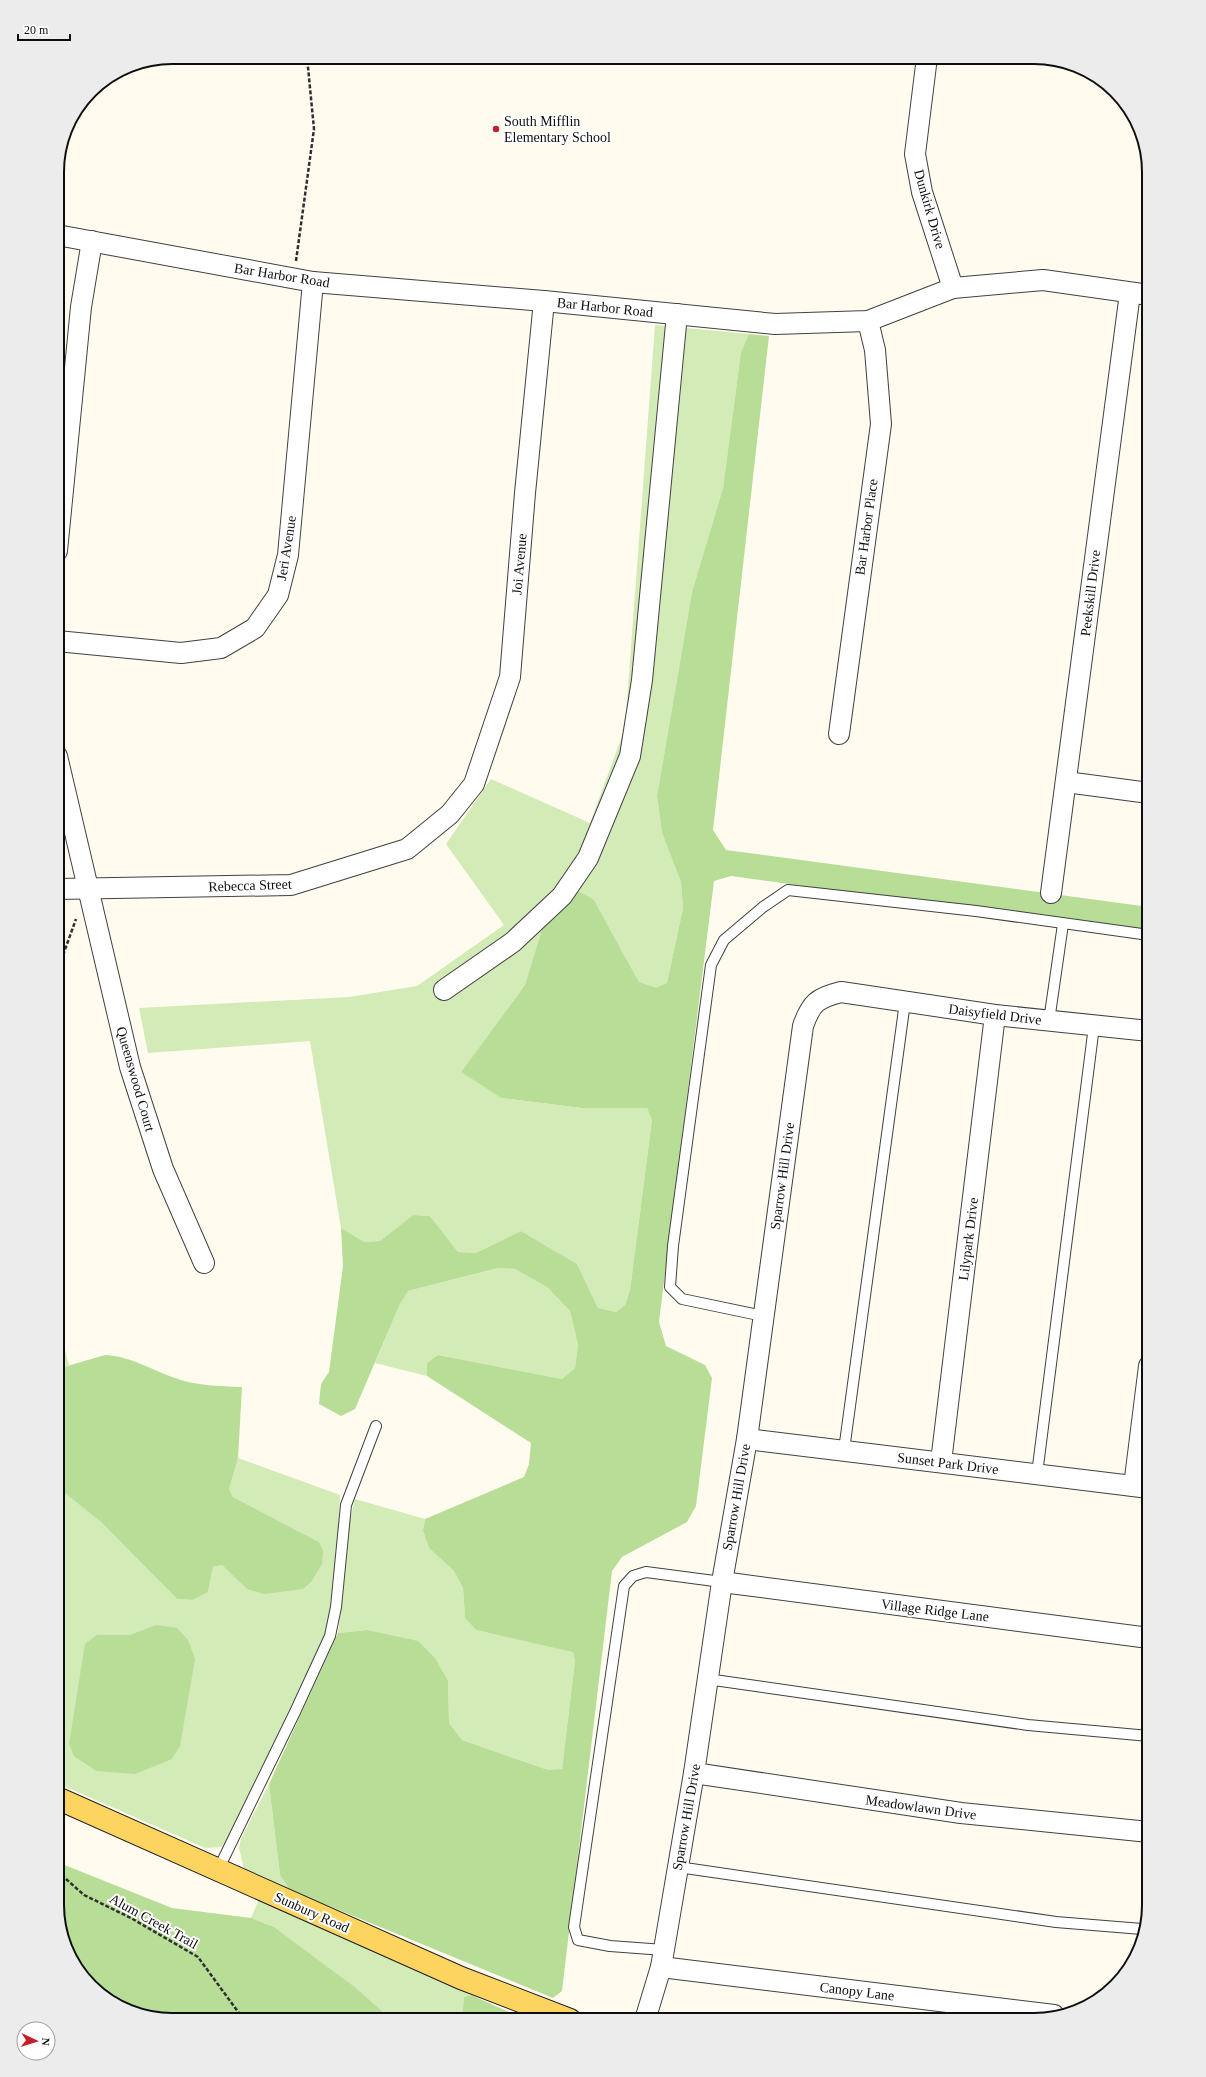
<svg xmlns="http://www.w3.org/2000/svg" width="1206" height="2077" font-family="Georgia,serif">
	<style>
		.green { fill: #d3ebb7 }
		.forest { fill: #b7dd96 }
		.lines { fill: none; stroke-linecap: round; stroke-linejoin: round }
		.lane-casing { stroke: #414141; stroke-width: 12 }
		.street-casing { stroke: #414141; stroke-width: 22 }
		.primary-casing { stroke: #1f1f1f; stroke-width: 24 }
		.path { stroke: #303030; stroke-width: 2.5; stroke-dasharray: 4 2; stroke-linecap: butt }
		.lane { stroke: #fff; stroke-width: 10 }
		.street { stroke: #fff; stroke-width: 20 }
		.primary { stroke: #fed461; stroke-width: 22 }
		.poi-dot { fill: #c4202c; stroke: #fff; stroke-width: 1.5 }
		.labels { text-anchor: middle; stroke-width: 4; stroke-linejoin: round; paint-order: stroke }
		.poi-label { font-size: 14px; fill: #0e0e0e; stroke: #fff; text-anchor: start }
		.street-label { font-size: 14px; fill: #0e0e0e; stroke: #fff }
		.rim { fill: none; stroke: #0e0e0e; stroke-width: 2 }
	</style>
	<rect width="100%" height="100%" fill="#fffcef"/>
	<g class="green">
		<path d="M655,325L749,334L741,352L723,488L692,592L657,796L662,833L681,882L683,908L667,983L656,989L639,982L594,900L549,906L525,985L461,1072L501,1098L582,1108H647L652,1120L630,1290L625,1305L616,1312L598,1308L577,1264L521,1231L476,1253L458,1252L430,1216L413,1215L380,1241L364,1242L341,1228L310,1041L148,1053L139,1008L349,997L417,986L504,925L446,844L491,779L590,823L625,728Z"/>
		<path d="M498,1268L515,1269L547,1287L570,1311L578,1345L575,1368L562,1379L438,1355L427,1363V1376L375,1363L400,1304L408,1291Z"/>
		<path d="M57,1320L69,1365L57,1369Z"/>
		<path d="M238,1458L340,1495L335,1594L328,1628L231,1833L222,1847L205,1848L57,1783V1487L101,1522L177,1599L193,1600L208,1592L213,1567L222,1565L247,1589L319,1542L233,1497L229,1489Z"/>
		<path d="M355,1499L425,1519L423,1531L429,1548L454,1571L463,1588L465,1618L476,1630L573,1651L575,1661L562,1769L548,1770L462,1740L449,1723L448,1681L367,1630L338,1633C345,1589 343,1542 355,1499Z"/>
		<path d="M269,1784L280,1875L290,1890L244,1869L239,1848L241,1839Z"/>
		<path d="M260,1897L471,1995L464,1997L462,2020H392L355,1987L274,1927L251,1918Z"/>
	</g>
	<g class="forest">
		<path d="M749,334L769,336L713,830L726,850L1149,907V933L731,876L714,881L659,1322L666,1346L705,1365L712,1378L696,1506L687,1522L622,1557L612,1571L562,1991L553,1998L290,1890L280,1875L269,1784L338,1633L367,1630L418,1641L435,1658L448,1681L449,1723L462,1740L548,1770L562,1769L575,1661L573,1652L476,1630L465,1618L463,1588L454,1571L429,1548L423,1531L425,1519L524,1477L529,1464L531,1443L427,1376V1363L438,1355L562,1379L575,1368L578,1345L570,1311L547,1287L515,1269L498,1268L408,1291L400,1304L355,1409L341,1416L319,1404L321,1384L329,1372L343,1266L341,1228L364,1242L380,1241L413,1215L430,1216L458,1252L476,1253L521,1231L577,1264L598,1308L616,1312L625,1305L630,1290L652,1120L647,1108H582L501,1098L461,1072L525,985L549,906L571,887L594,900L639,982L656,988L667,983L683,908L681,882L662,833L657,796L692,592L723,488L741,352Z"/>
		<path d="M105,1355C130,1356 152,1370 175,1378C197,1386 219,1386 242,1387L238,1458L229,1489L233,1497L319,1542L323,1551L322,1564L311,1582L303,1589L264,1594L247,1589L222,1565L213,1567L208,1592L193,1600L177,1599L101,1522L57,1487V1369Z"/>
		<path d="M156,1625L177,1628L188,1640L195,1659L180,1746L172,1759L135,1774L96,1771L74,1756L69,1744L85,1644L97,1635H130Z"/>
		<path d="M57,1862L172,1908L251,1918L274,1927L355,1987L392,2020H165L108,2001L69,1956L57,1905Z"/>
		<path d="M471,1995L511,2013L534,2020H462L464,1997Z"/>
	</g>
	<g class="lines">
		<defs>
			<g id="lane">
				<path d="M1049,1021L1063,924"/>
				<path d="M763,1316L682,1299L670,1287L673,1246L711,965L724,940L763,907L788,890L976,911L1149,935"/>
				<path d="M844,1450L905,1002"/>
				<path d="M1037,1474L1094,1026"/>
				<path d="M707,1679L1028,1725L1149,1736"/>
				<path d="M678,1867L1056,1922L1142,1929"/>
				<path d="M218,1870L295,1712L330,1636L336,1607L346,1505L376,1426"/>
				<path d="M664,1950L610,1946L578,1940L574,1927L624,1586L633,1576L646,1572L722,1582"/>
			</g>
			<g id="street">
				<path d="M927,57L915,154L922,192L953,288"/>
				<path d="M57,235L313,282L544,301L775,324L868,321L953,288L1043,280L1149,295"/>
				<path d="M57,551L81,307L92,241"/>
				<path d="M57,641L181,653L221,648L255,628L278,595L288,555L313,282"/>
				<path d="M839,734L881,424L875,350L868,321"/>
				<path d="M57,756L130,1067L163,1169L204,1263"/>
				<path d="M1066,782L1149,793"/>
				<path d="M57,889L291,885L407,849L450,814L474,784L510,677L525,493L544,301"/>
				<path d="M1051,893L1130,293"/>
				<path d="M444,990L513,942L562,896L588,858L630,756L642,680L677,314"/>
				<path d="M747,1439L1149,1488"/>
				<path d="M941,1462L995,1015"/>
				<path d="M1134,1486L1149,1366"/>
				<path d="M722,1582L1149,1638"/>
				<path d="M694,1773L961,1813L1149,1832"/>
				<path d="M661,1967L1054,2015"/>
				<path d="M645,2020L661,1967L694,1773L722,1582L747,1439L803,1026C811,1003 817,998 841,992L995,1015L1149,1031"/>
			</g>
			<path id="primary" d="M57,1798L461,1978L570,2020"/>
		</defs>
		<use href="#lane" class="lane-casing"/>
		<use href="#street" class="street-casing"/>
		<use href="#primary" class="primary-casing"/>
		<g class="path">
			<path d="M296,261L314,129L307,57"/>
			<path d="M57,972L76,919"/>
			<path d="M57,1871L84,1895L131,1918L198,1957L244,2020"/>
		</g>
		<use href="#lane" class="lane"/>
		<use href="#street" class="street"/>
		<use href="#primary" class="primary"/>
	</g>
	<circle class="poi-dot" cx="496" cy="129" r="4"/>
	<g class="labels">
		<g class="poi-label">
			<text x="504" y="126">South Mifflin<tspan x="504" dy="16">Elementary School</tspan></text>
		</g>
		<g class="street-label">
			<text transform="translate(930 209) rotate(74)" y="5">Dunkirk Drive</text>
			<text transform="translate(282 275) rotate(9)" y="5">Bar Harbor Road</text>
			<text transform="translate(605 307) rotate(6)" y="5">Bar Harbor Road</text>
			<text transform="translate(866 527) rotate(-82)" y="5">Bar Harbor Place</text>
			<text transform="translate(286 548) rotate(-81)" y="5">Jeri Avenue</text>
			<text transform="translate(519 564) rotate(-85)" y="5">Joi Avenue</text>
			<text transform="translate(1090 593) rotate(-83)" y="5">Peekskill Drive</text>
			<text transform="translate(250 885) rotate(-2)" y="5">Rebecca Street</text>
			<text transform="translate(995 1014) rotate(7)" y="5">Daisyfield Drive</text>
			<text transform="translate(136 1079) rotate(74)" y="5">Queenswood Court</text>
			<text transform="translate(782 1176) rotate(-82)" y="5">Sparrow Hill Drive</text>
			<text transform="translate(968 1239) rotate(-83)" y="5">Lilypark Drive</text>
			<text transform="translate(948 1463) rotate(7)" y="5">Sunset Park Drive</text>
			<text transform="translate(736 1497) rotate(-80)" y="5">Sparrow Hill Drive</text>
			<text transform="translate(935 1610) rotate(7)" y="5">Village Ridge Lane</text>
			<text transform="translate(921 1807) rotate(8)" y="5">Meadowlawn Drive</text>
			<text transform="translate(686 1817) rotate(-80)" y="5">Sparrow Hill Drive</text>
			<text transform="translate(312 1912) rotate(24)" y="5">Sunbury Road</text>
			<text transform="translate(154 1921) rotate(29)" y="5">Alum Creek Trail</text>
			<text transform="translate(857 1991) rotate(7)" y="5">Canopy Lane</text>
		</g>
	</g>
	<path d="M0 0H1206V2077H0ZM172 64H1034A108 108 0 0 1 1142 172V1905A108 108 0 0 1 1034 2013H172A108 108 0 0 1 64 1905V172A108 108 0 0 1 172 64Z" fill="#ececec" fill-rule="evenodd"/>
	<path class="rim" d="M172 64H1034A108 108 0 0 1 1142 172V1905A108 108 0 0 1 1034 2013H172A108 108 0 0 1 64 1905V172A108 108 0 0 1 172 64Z"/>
	<g transform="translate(36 2041) rotate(94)"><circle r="19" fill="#ffffff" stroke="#9f9f9f"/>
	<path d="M0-3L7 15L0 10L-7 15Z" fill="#c4202c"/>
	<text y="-6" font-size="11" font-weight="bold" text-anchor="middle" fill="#0e0e0e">N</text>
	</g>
	<path d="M18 34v6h52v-6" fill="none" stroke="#0e0e0e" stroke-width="2"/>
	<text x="24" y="34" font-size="12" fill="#0e0e0e" stroke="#ffffff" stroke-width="3" paint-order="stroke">20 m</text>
</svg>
